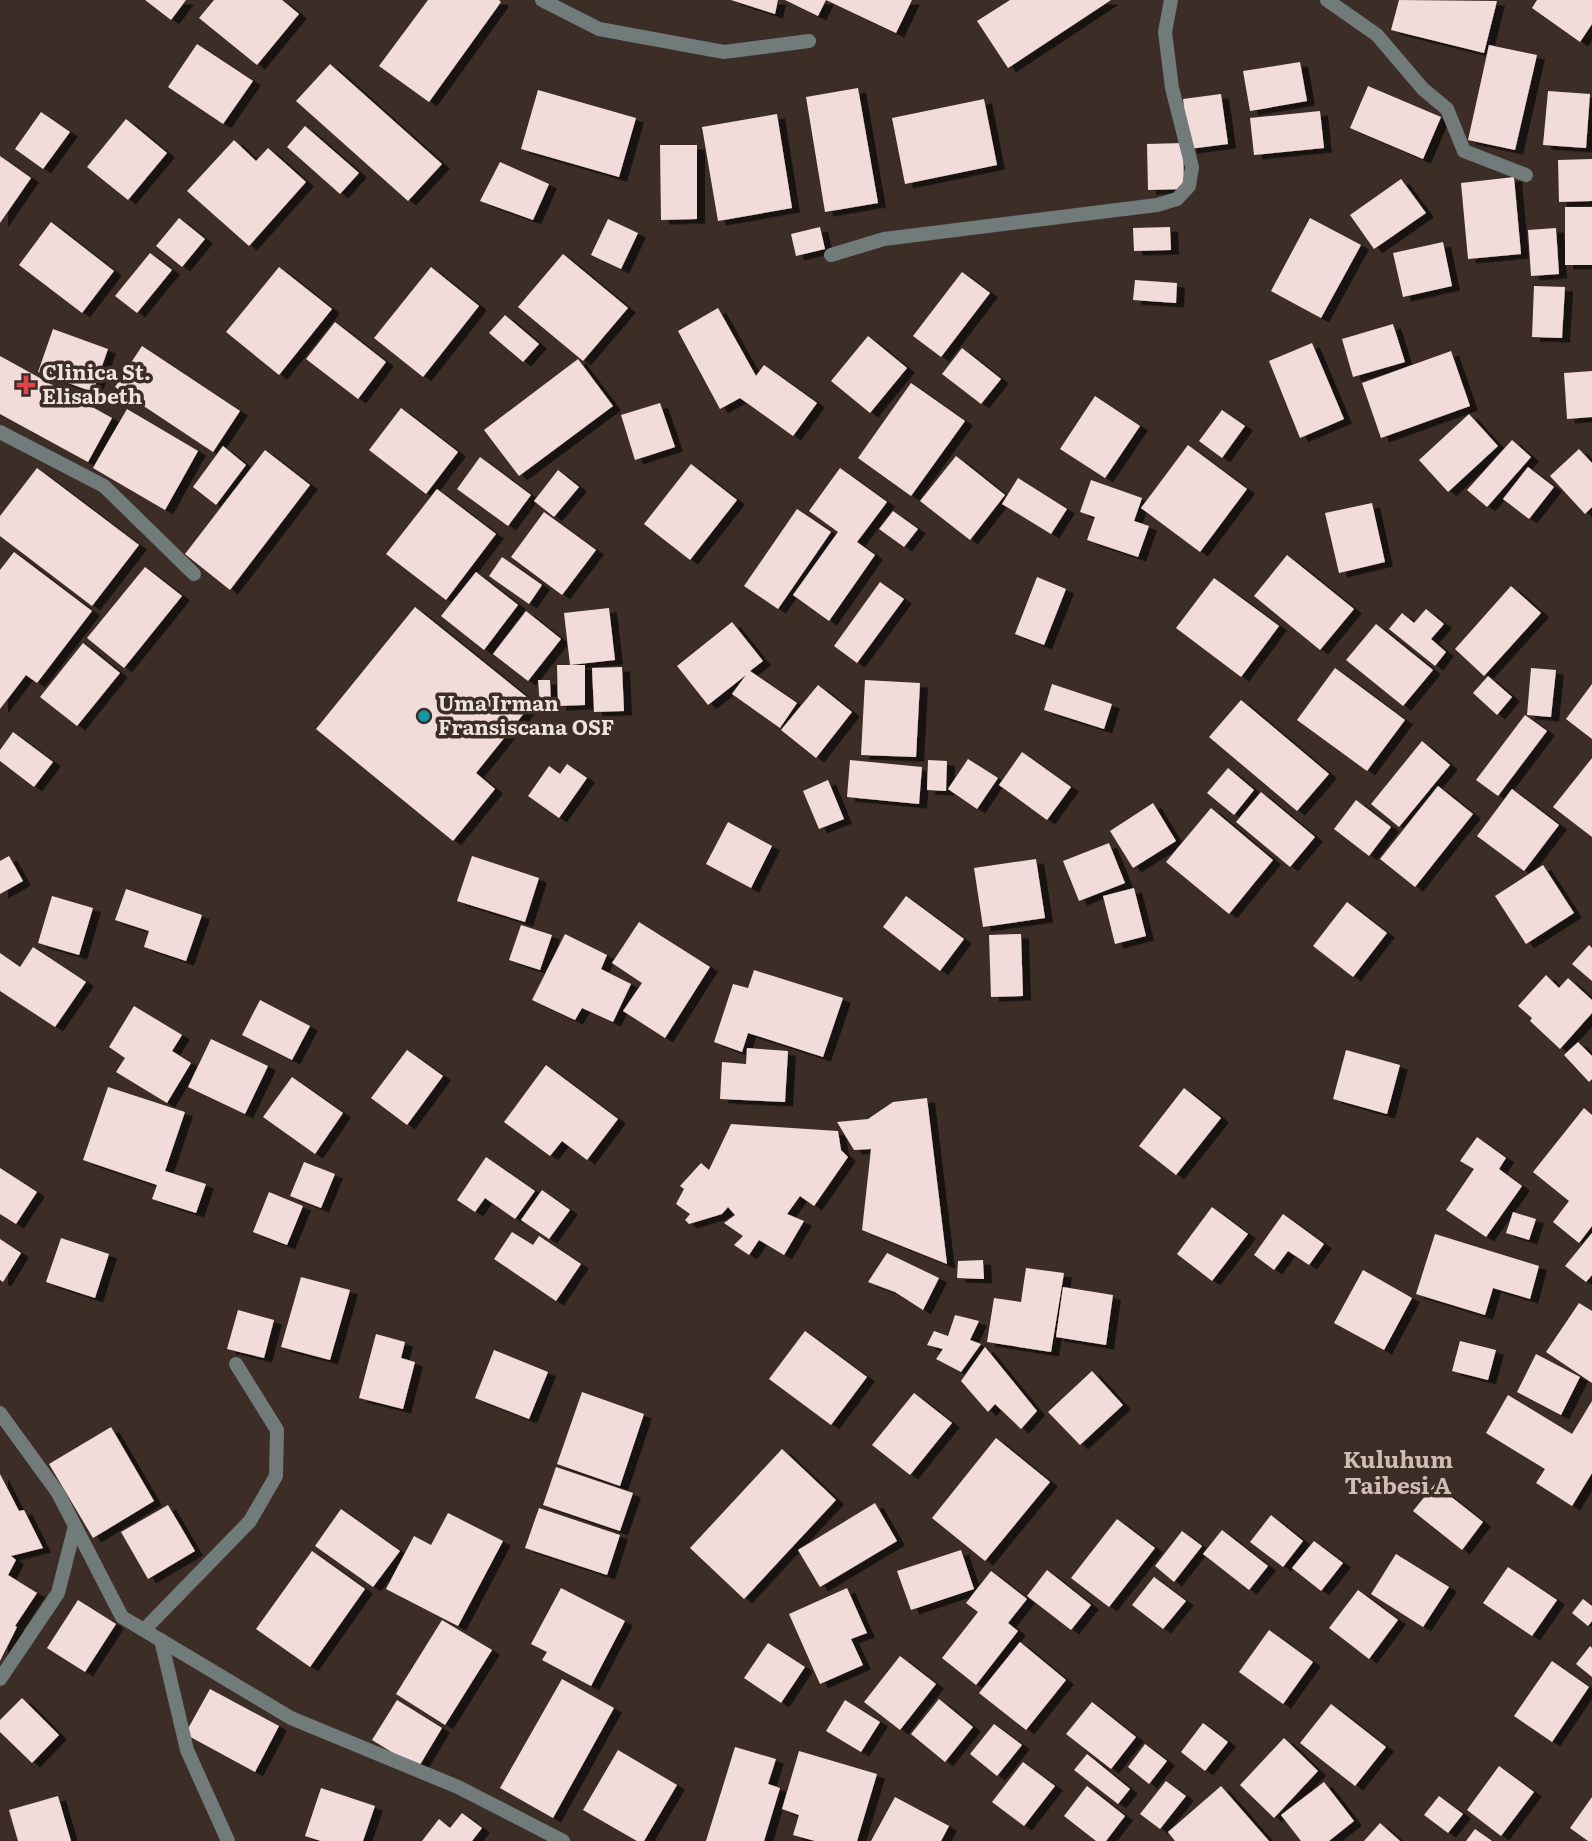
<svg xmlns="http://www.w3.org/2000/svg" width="1592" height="1841" font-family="Literata,serif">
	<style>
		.building { fill: #f2dcda; filter: url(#shadow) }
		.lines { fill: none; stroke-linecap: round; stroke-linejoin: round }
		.minor { stroke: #717b7a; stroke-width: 14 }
		.tertiary { stroke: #717b7a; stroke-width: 14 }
		.health-dot { fill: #e0444e; stroke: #3d2d27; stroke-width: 2.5 }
		.culture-dot { fill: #0f9aa8; stroke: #3d2d27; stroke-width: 2.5 }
		.labels { text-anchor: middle; stroke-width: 7; stroke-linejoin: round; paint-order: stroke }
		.poi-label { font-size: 21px; font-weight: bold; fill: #eee3df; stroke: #3d2d27; text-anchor: start }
		.neighbourhood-label { font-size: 23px; font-weight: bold; fill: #d0bcb5; stroke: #3d2d27 }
	</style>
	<defs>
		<filter id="shadow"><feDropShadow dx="8" dy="4.5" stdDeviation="0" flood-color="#0009"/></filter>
	</defs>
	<rect width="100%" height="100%" fill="#3d2d27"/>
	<g class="building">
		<path d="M145,0H186L171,20Z"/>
		<path d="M214,0H282L299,14L257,65L199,18Z"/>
		<path d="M428,0H499L501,2L429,102L379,66Z"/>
		<path d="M731,0H778L775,14Z"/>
		<path d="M785,0H826L818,16Z"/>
		<path d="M826,0H912L896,33Z"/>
		<path d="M1010,0H1111L1008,68L977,21Z"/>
		<path d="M1399,0L1497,1L1484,53L1391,30Z"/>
		<path d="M1537,0H1592V24L1580,42L1532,8Z"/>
		<path d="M197,44L253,81L223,124L168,87Z"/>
		<path d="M1489,45L1537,55L1515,150L1468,140Z"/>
		<path d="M1300,62L1307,101L1250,111L1243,71Z"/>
		<path d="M330,64L442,164L408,201L296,101Z"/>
		<path d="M1368,86L1441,117L1423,159L1350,128Z"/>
		<path d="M858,88L878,203L825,212L806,97Z"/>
		<path d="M538,90L636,118L619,177L521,149Z"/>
		<path d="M1548,91L1590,94L1586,148L1543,145Z"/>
		<path d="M1221,94L1228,144L1189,149L1183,99Z"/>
		<path d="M984,99L997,165L905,184L892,118Z"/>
		<path d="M1320,111L1324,148L1254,155L1250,118Z"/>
		<path d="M41,112L70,132L43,169L15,149Z"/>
		<path d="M777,114L792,208L718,221L702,127Z"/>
		<path d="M126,119L167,153L128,200L87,167Z"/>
		<path d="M305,126L359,173L340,194L287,147Z"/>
		<path d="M234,140L256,161L268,148L306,182L249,246L187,191Z"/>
		<path d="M1183,143L1184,189L1148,190L1147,144Z"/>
		<path d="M660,145H697V219L661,220Z"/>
		<path d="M0,156L31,178L0,223Z"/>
		<path d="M1592,159V201L1559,202L1558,160Z"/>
		<path d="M500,162L549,184L533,220L480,201Z"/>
		<path d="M1514,177L1521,254L1468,259L1461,183Z"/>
		<path d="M1401,179L1426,213L1374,249L1350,215Z"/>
		<rect x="1565" y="207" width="27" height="58"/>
		<path d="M179,218L205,239L182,267L156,246Z"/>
		<path d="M1310,218L1361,245L1321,318L1271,291Z"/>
		<path d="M608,219L638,233L621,269L591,255Z"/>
		<path d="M51,222L114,271L82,313L19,265Z"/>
		<path d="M820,227L825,249L796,256L791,234Z"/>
		<path d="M1170,227L1171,250L1134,251L1133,228Z"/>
		<path d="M1556,228L1559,274L1531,276L1528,230Z"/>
		<path d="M1443,242L1452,286L1403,297L1393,253Z"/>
		<path d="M150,253L172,270L137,313L115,296Z"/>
		<path d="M563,254L628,308L583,361L518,307Z"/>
		<path d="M279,267L332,309L279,375L226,332Z"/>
		<path d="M431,267L479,306L423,377L374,338Z"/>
		<path d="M962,272L990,293L941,357L913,336Z"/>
		<path d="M1135,280L1177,283L1176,303L1133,300Z"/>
		<path d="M1534,286L1565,287L1562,338L1532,337Z"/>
		<path d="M718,308L756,376L764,365L817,403L793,436L740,398L720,409L678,331Z"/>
		<path d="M505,315L539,344L523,362L489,333Z"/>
		<path d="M335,322L386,362L358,399L306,359Z"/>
		<path d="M1393,324L1405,362L1353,377L1342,339Z"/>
		<path d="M53,329L108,349L93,392L38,372Z"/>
		<path d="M868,336L907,368L870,413L831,381Z"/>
		<path d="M1312,343L1344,419L1300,438L1269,361Z"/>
		<path d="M142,346L240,411L213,452L115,387Z"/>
		<path d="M962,348L1001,379L981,404L942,374Z"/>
		<path d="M1451,351L1470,406L1381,438L1362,383Z"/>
		<path d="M0,356L112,418L88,462L0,414Z"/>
		<path d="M578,359L613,406L519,476L484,430Z"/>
		<path d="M1592,371V417L1567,419L1564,373Z"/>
		<path d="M911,383L965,421L911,496L858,458Z"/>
		<path d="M1095,396L1140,426L1105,478L1060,449Z"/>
		<path d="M660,403L675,447L635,460L621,415Z"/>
		<path d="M401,408L458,452L426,494L369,450Z"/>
		<path d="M127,409L198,451L165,510L93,468Z"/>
		<path d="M1222,410L1245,426L1222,458L1199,441Z"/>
		<path d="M1469,414L1498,446L1448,492L1419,460Z"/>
		<path d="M1512,440L1531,457L1487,507L1467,490Z"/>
		<path d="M1188,445L1247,489L1200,552L1141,508Z"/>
		<path d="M223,446L246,465L216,505L193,487Z"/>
		<path d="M1579,449L1592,463V507L1585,514L1550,476Z"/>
		<path d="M265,450L310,485L230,590L185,554Z"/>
		<path d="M956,456L1005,495L970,540L920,501Z"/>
		<path d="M480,457L531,495L508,526L457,489Z"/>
		<path d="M691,464L737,500L690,560L644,524Z"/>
		<path d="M1528,467L1554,487L1529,519L1503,499Z"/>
		<path d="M37,468L139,545L92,606L0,536V516Z"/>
		<path d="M840,468L887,502L857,542L875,555L829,621L793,595L838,532L809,511Z"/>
		<path d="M558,470L579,487L554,517L534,501Z"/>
		<path d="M1018,478L1067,509L1051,534L1002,504Z"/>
		<path d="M1091,480L1142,498L1134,521L1149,526L1138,557L1087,540L1095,517L1080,512Z"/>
		<path d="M437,489L496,534L446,600L386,554Z"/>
		<path d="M1372,503L1385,562L1339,573L1325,513Z"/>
		<path d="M797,509L831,532L778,609L744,586Z"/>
		<path d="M893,511L918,529L904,547L879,529Z"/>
		<path d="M544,512L596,550L562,595L511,557Z"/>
		<path d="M14,552L92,611L37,683L26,675L0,709V570Z"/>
		<path d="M1287,555L1354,609L1320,650L1254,596Z"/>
		<path d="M502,557L542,585L529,604L489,576Z"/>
		<path d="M145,567L182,596L124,668L87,638Z"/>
		<path d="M476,572L518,605L484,650L441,616Z"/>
		<path d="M1037,577L1066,589L1044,645L1015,634Z"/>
		<path d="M1214,578L1279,626L1241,677L1176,628Z"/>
		<path d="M880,582L904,599L857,663L834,646Z"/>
		<path d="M1511,586L1541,613L1484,676L1455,649Z"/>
		<path d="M415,607L533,702L476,773L495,789L453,841L316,729Z"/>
		<path d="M609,608L615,660L570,665L564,613Z"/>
		<path d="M1426,609L1444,624L1431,639L1446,652L1435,666L1389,629L1402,613L1414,623Z"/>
		<path d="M526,611L561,639L528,681L493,654Z"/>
		<path d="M732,622L763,661L750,671L797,703L780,728L732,694L746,675L708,705L677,666Z"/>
		<path d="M1376,624L1433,670L1403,706L1346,660Z"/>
		<path d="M83,643L120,673L77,726L40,697Z"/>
		<path d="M557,665H585V705L558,706Z"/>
		<path d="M622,667L624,711L594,712L592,668Z"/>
		<path d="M1335,668L1405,720L1367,771L1297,720Z"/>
		<path d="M1531,668L1556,670L1551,717L1527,715Z"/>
		<path d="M1488,676L1512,697L1497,715L1473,693Z"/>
		<path d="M538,680H550L551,706H540Z"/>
		<path d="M865,680L920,683L916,757L861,755Z"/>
		<path d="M1052,684L1112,704L1104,729L1044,710Z"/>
		<path d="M1592,684V739L1566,719Z"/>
		<path d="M818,685L852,712L816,758L781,730Z"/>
		<path d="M1241,700L1329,774L1297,811L1209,737Z"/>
		<path d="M1525,715L1547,731L1498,796L1476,780Z"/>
		<path d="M13,732L53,762L34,787L0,761V750Z"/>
		<path d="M1422,741L1450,765L1399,827L1371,804Z"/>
		<path d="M1022,752L1071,787L1047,820L999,785Z"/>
		<path d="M1592,758V837L1553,807Z"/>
		<path d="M968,759L998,778L977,809L948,789Z"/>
		<path d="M850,760L922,767L919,804L847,797Z"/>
		<path d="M928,760L947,761L946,791L927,790Z"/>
		<path d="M567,764L587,778L559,818L528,796L549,766L560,774Z"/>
		<path d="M1228,768L1254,790L1234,815L1207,793Z"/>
		<path d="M828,780L844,819L819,829L803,791Z"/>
		<path d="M1438,786L1473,814L1415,887L1380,859Z"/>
		<path d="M1512,789L1559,825L1524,871L1477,836Z"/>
		<path d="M1261,792L1315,837L1290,867L1236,822Z"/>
		<path d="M1356,800L1391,827L1369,856L1334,829Z"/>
		<path d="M1153,803L1176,841L1133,868L1110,831Z"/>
		<path d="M1211,808L1273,860L1229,914L1166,862Z"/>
		<path d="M728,822L772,846L751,888L706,864Z"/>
		<path d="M1109,843L1125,883L1079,901L1063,861Z"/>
		<path d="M9,856L23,881L0,894V861Z"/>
		<path d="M472,856L539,878L525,922L457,901Z"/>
		<path d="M1036,859L1045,918L983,927L974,868Z"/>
		<path d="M1543,865L1574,913L1526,944L1495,896Z"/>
		<path d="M1134,888L1146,936L1115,944L1103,896Z"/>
		<path d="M126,889L202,915L186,961L144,947L149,931L115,920Z"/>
		<path d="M52,896L93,908L79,955L38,943Z"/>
		<path d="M906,896L964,939L940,971L883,927Z"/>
		<path d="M1347,902L1387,933L1353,977L1313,946Z"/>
		<path d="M639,922L710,967L665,1038L623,1011L642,983L612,963Z"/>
		<path d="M521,925L552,935L540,970L509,960Z"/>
		<path d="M565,934L607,955L601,969L631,984L613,1022L582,1008L575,1020L532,1000Z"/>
		<path d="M1021,934L1023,996L991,997L989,935Z"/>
		<path d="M1589,945L1592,948V981L1572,964Z"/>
		<path d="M33,947L86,982L55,1027L0,991V953L20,967Z"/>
		<path d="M754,970L843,998L823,1057L748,1033L742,1052L714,1042L733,984L748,988Z"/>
		<path d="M1546,975L1559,988L1568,978L1592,1000V1013L1560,1049L1530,1021L1532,1018L1518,1006Z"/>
		<path d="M260,1000L310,1026L292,1060L242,1035Z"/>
		<path d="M134,1006L182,1035L172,1051L191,1063L167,1103L116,1072L125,1058L109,1047Z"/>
		<path d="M211,1039L268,1066L245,1114L188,1087Z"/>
		<path d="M1578,1042L1592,1056V1079L1589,1082L1564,1055Z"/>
		<path d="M747,1048L788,1051L785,1102L720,1099L722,1062L746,1064Z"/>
		<path d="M407,1050L443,1076L407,1125L371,1098Z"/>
		<path d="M1346,1050L1400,1065L1387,1114L1333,1099Z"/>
		<path d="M546,1065L618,1119L587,1160L562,1141L550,1156L504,1122Z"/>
		<path d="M292,1077L343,1113L315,1154L263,1117Z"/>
		<path d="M108,1087L185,1112L165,1171L206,1184L196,1213L152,1199L157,1185L83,1160Z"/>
		<path d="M1184,1088L1221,1118L1176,1175L1139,1146Z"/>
		<path d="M927,1098L947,1264L862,1230L871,1149L854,1150L837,1122L868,1119L893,1102Z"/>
		<path d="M1584,1108L1592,1115V1226L1579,1243L1553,1222L1569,1201L1533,1172Z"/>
		<path d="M731,1124L838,1131L841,1150L848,1157L814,1206L800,1196L787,1214L804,1221L784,1255L759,1240L749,1255L734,1245L743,1236L724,1223L735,1215L728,1207L722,1214L689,1224L685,1220L690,1214L676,1204L684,1189L680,1186L701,1163L709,1170Z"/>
		<path d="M1477,1137L1506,1158L1499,1169L1522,1186L1486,1237L1446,1210L1474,1169L1460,1161Z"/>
		<path d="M486,1157L535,1191L515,1219L485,1198L475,1212L457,1200Z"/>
		<path d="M304,1162L335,1174L321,1208L290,1196Z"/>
		<path d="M0,1168L37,1192L16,1224L0,1214Z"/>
		<path d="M542,1190L570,1210L549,1239L521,1220Z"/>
		<path d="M269,1192L303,1206L287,1245L253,1232Z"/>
		<path d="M1212,1207L1248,1234L1212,1281L1177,1254Z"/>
		<path d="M1513,1212L1536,1219L1529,1240L1506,1233Z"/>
		<path d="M1283,1214L1324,1244L1309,1265L1288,1251L1274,1270L1254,1255Z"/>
		<path d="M512,1232L533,1245L539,1236L581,1264L556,1301L494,1259Z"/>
		<path d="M1592,1233V1275L1586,1282L1565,1266Z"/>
		<path d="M1435,1234L1539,1266L1530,1299L1493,1288L1485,1315L1416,1294Z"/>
		<path d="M61,1238L109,1254L95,1298L46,1282Z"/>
		<path d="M0,1239L21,1253L3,1282L0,1280Z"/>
		<path d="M887,1253L939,1278L923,1310L895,1292L868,1282Z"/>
		<path d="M983,1260L984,1279L957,1278L958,1261Z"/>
		<path d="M1026,1268L1064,1273L1051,1352L987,1342L994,1298L1021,1302Z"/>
		<path d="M1363,1270L1412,1298L1384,1350L1334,1323Z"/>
		<path d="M301,1277L350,1290L330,1360L281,1347Z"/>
		<path d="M1063,1287L1113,1295L1106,1345L1056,1337Z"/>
		<path d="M1579,1303L1592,1311V1383L1546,1352Z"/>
		<path d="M238,1310L274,1320L264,1358L227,1349Z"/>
		<path d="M955,1315L979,1321L970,1340L981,1344L961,1372L936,1359L943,1349L927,1345L934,1331L948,1336Z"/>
		<path d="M805,1331L867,1377L831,1425L769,1379Z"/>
		<path d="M376,1334L405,1342L401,1358L415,1362L403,1409L359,1398Z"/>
		<path d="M1460,1341L1496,1350L1488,1380L1452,1371Z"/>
		<path d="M985,1347L1037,1411L1021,1429L995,1404L988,1412L961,1381Z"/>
		<path d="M494,1350L548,1372L529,1419L475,1398Z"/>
		<path d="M1536,1354L1580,1377L1561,1415L1517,1392Z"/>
		<path d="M1092,1371L1123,1405L1080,1445L1048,1412Z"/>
		<path d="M582,1392L644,1414L620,1486L557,1464Z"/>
		<path d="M914,1393L952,1423L910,1475L872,1445Z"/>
		<path d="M1508,1395L1572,1434L1592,1401V1473L1572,1506L1536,1483L1545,1469L1486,1433Z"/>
		<path d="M111,1427L154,1501L93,1538L49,1464Z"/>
		<path d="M996,1438L1050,1482L985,1561L932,1518Z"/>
		<path d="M782,1449L836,1500L744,1599L690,1548Z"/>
		<path d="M556,1467L633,1493L620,1531L543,1505Z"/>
		<path d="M0,1474L19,1511L24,1510L43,1548L11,1556L16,1560L8,1575L37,1593L15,1626L17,1627L0,1661Z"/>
		<path d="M1435,1484L1483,1522L1462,1550L1413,1511Z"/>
		<path d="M875,1503L897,1541L820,1587L798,1550Z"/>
		<path d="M168,1505L195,1551L148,1579L121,1532Z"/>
		<path d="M539,1508L620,1535L607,1575L525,1548Z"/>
		<path d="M341,1509L400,1551L373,1587L315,1546Z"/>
		<path d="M448,1513L503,1541L458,1626L386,1589L414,1536L431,1545Z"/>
		<path d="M1271,1515L1303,1541L1283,1567L1250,1542Z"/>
		<path d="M1117,1519L1155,1548L1109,1607L1071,1578Z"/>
		<path d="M1222,1530L1268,1566L1249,1590L1203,1554Z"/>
		<path d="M1182,1531L1202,1546L1174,1582L1155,1566Z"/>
		<path d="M1314,1541L1343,1563L1321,1591L1292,1568Z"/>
		<path d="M961,1550L974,1589L911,1610L897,1571Z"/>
		<path d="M312,1551L365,1589L310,1667L256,1629Z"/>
		<path d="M1396,1554L1449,1587L1423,1627L1371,1594Z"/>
		<path d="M1508,1567L1557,1600L1532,1636L1483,1603Z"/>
		<path d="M1047,1570L1091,1605L1071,1630L1027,1596Z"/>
		<path d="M991,1571L1027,1599L1008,1623L1018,1631L976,1685L942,1658L978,1612L966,1603Z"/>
		<path d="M1154,1577L1186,1601L1163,1629L1132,1605Z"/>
		<path d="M561,1588L625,1621L591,1686L542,1660L547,1652L531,1644Z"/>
		<path d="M847,1588L867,1633L851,1639L863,1665L820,1684L789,1614Z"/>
		<path d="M1358,1590L1398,1620L1369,1659L1329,1628Z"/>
		<path d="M1583,1599L1592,1606V1621L1588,1626L1572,1613Z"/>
		<path d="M78,1600L116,1624L85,1672L47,1648Z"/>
		<path d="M442,1620L492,1650L445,1725L396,1694Z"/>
		<path d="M1269,1630L1313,1662L1283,1704L1239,1672Z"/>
		<path d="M1020,1642L1066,1680L1026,1730L979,1693Z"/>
		<path d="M768,1643L805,1667L781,1703L744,1678Z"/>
		<path d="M1590,1646L1592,1648V1677L1576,1664Z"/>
		<path d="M900,1656L936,1684L900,1730L864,1702Z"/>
		<path d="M1552,1661L1589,1687L1552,1742L1514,1716Z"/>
		<path d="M562,1679L614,1708L553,1818L500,1788Z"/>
		<path d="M210,1689L279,1726L255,1772L185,1734Z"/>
		<path d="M22,1698L59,1735L32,1763L0,1732V1720Z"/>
		<path d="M939,1699L973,1727L945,1762L911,1734Z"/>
		<path d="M397,1700L442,1728L418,1768L372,1740Z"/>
		<path d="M845,1700L880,1722L861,1752L826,1731Z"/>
		<path d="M1092,1702L1136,1737L1111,1769L1066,1734Z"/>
		<path d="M1331,1704L1386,1747L1355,1786L1300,1743Z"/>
		<path d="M1203,1723L1228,1742L1205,1771L1181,1752Z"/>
		<path d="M994,1724L1022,1745L997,1776L970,1754Z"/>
		<path d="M1284,1738L1318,1771L1274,1818L1240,1785Z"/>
		<path d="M1145,1744L1167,1761L1149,1784L1128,1767Z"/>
		<path d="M735,1747L776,1759L768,1784L780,1788L764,1841H706Z"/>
		<path d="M618,1750L677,1785L644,1841H637L583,1810Z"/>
		<path d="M799,1751L877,1774L857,1841H815L793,1835L799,1815L782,1809Z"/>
		<path d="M1087,1754L1130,1789L1118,1804L1074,1770Z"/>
		<path d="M1023,1762L1055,1786L1024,1826L992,1802Z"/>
		<path d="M1499,1766L1534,1792L1501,1836L1467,1810Z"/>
		<path d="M1166,1781L1186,1796L1160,1829L1140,1814Z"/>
		<path d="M1324,1782L1354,1821L1329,1841H1301L1281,1815Z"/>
		<path d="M1087,1786L1125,1816L1106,1841H1096L1064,1816Z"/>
		<path d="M1221,1786L1269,1841H1175L1168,1832Z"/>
		<path d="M321,1788L375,1806L363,1841H321L305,1836Z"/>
		<path d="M58,1796L71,1841H18L9,1810Z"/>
		<path d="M1439,1796L1463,1814L1448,1833L1424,1815Z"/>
		<path d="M895,1797L949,1826L941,1841H871Z"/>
		<path d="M1592,1797V1841H1588L1570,1828Z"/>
		<path d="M462,1813L482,1828L472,1841H422L439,1819L450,1828Z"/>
		<path d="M1380,1823L1400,1841H1364Z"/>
		<path d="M1475,1829L1492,1841H1466Z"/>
	</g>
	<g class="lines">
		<g class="minor">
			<path d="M542,0L599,29L724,52L809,41"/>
			<path d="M1327,0L1377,35L1423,89L1447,109L1464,151L1526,175"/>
			<path d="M831,255L884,239L1157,205L1177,199L1189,186L1192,167L1172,88L1165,32L1171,0"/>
			<path d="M0,432L104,486L194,574"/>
			<path d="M144,1630L250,1521L276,1476L277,1430L236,1364"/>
			<path d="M161,1640L187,1750L228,1841"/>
			<path d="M0,1679L58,1593L75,1526"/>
		</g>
		<path class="tertiary" d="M0,1413L58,1493L122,1617L291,1718L458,1787L563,1841"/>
	</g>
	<path class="health-dot" d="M22.5 374.5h7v7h7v7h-7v7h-7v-7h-7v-7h7z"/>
	<circle class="culture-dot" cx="424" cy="716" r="7"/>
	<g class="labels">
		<g class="poi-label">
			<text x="42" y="380">Clinica St.<tspan x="42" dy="24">Elisabeth</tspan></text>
			<text x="438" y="711">Uma Irman<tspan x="438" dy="24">Fransiscana OSF</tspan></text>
		</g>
		<g class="neighbourhood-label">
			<text x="1398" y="1468">Kuluhum<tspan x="1398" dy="26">Taibesi A</tspan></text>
		</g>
	</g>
</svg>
